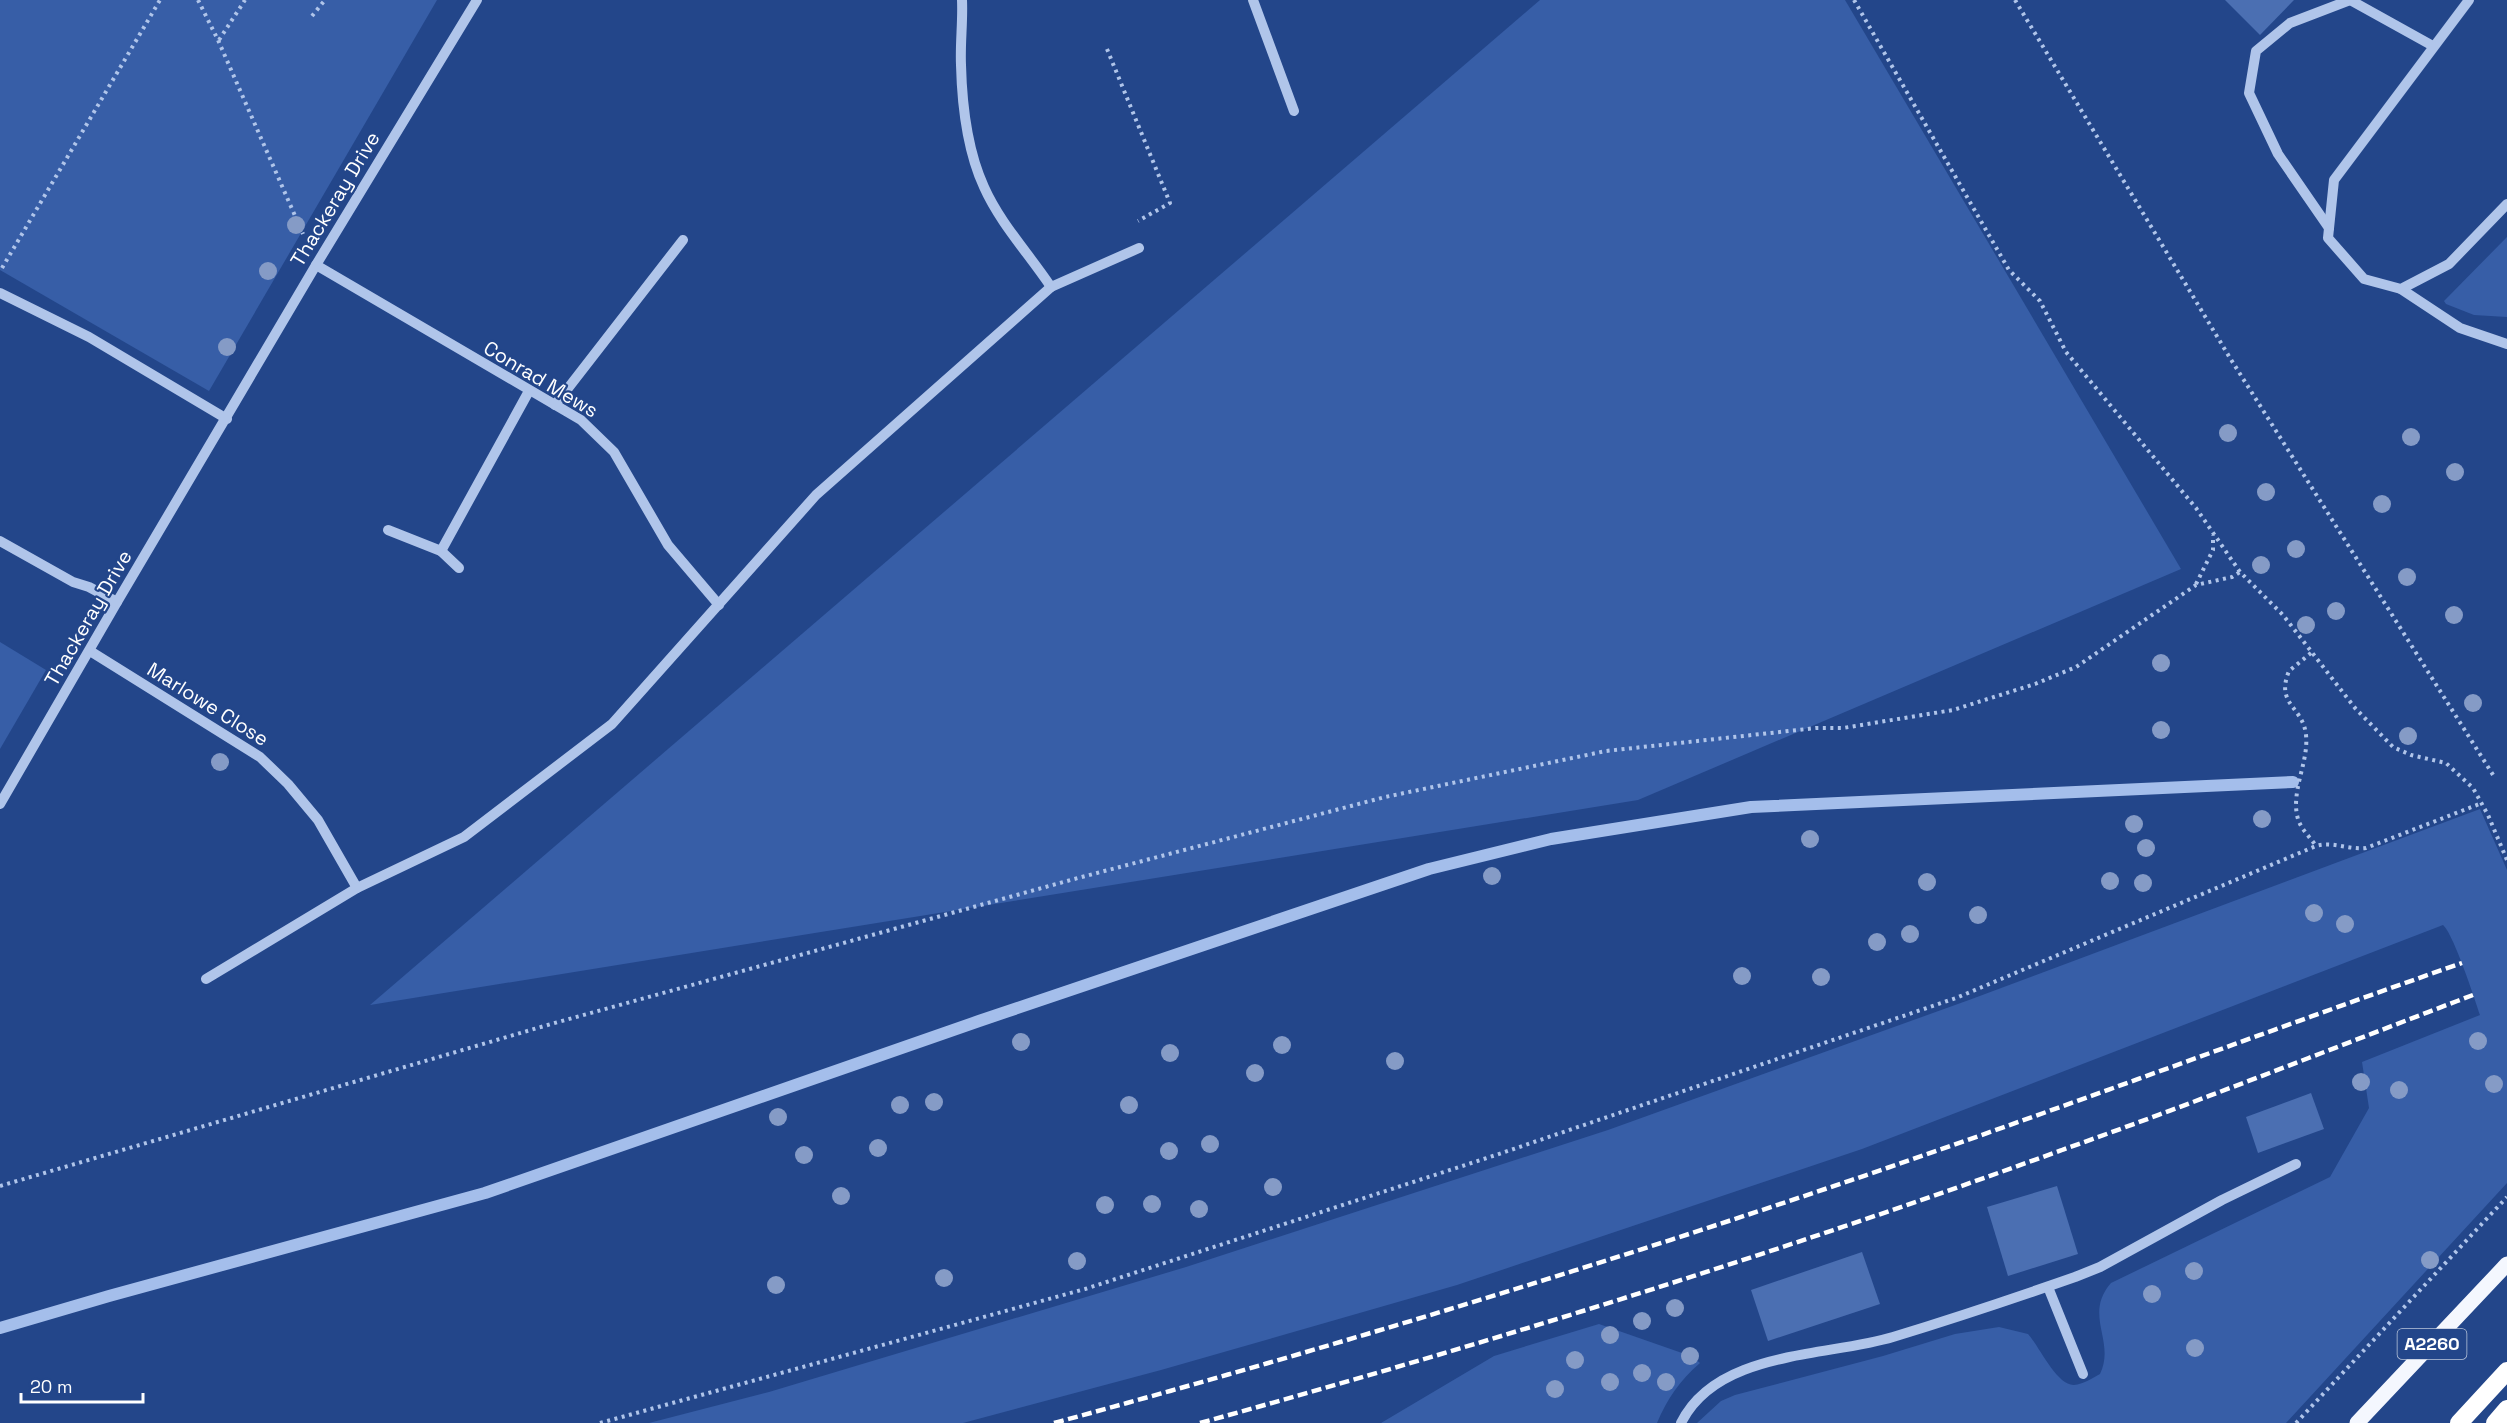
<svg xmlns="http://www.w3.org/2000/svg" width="2507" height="1423" font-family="'Space Grotesk',sans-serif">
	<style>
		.green { fill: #375ea7 }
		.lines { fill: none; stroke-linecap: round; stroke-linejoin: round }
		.stream { stroke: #a4beeb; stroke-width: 12 }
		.building { fill: #4b6fb2 }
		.path { stroke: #b0c5ea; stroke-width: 4; stroke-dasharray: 3 4.5; stroke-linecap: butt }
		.minor { stroke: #b0c5ea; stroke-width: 10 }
		.major { stroke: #f4f7fe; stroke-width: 15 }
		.highway { stroke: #fff; stroke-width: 18 }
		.rail { stroke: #fff; stroke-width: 4.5; stroke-dasharray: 10 4.5; stroke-linecap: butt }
		.tree { fill: #859bc6 }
		.labels { text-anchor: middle; stroke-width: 4.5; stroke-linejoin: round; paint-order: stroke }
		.shield { fill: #23468a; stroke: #bdc8dc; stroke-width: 1.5 }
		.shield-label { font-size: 18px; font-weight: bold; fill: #fff }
		.street-label { font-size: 20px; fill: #fff; stroke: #23468a }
	</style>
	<rect width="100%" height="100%" fill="#23468a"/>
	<g class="green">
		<path d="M0,0H437L209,391L0,270Z"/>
		<path d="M1540,0H1845L2181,569L1638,800L370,1005Z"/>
		<path d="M2507,237V317L2474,315L2446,304L2444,301Z"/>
		<path d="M0,642L46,670L0,749Z"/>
		<path d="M2480,809L2507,870V1183L2286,1423H1697L1721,1401L1735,1395L1883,1356L1955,1334L1999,1327L2028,1334C2039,1346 2057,1386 2074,1385C2083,1384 2093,1378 2100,1374C2116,1341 2083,1315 2111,1283L2330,1177L2369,1108L2362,1062L2480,1015C2475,999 2453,933 2443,925L1862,1149L1457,1285L1161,1370L963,1423H649L769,1392L1186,1267L1608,1130L1969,1000Z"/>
		<path d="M1599,1324L1682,1353L1693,1357L1700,1363C1680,1380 1667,1399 1657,1423H1381L1494,1356Z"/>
	</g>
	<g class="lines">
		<path class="stream" d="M0,1328L109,1296L485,1193L979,1021L1429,869L1551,839L1751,807L2293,782"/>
	</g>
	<g class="building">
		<path d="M2225,0H2294L2260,35Z"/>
		<path d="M2311,1093L2324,1129L2258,1153L2246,1117Z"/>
		<path d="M2057,1186L2078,1254L2008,1276L1987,1207Z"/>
		<path d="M1862,1252L1880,1304L1768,1341L1751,1290Z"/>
	</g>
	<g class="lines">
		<g class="path">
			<path d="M198,0L218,40L303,234"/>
			<path d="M1854,0L2009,270L2040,301L2066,352L2196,508L2240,572L2283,615L2355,708L2393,747L2411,755L2446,763L2473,788L2488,815L2507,860"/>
			<path d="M2015,0L2230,358L2495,778"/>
			<path d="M312,16L325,0"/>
			<path d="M219,40L245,0"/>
			<path d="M1107,49L1170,203L1138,221"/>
			<path d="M2,268L160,0"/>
			<path d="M2196,584L2213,550V535"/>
			<path d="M2311,653L2289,671C2275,705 2303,706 2306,735C2309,762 2290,792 2298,819C2301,829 2310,837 2316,846"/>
			<path d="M0,1186L551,1024L1078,878L1385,797L1606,751L1816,728H1843L1953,710L2035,684L2076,667L2196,585L2232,577L2240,572"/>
			<path d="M600,1423L1085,1289L1496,1155L1956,998L2316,846C2333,841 2348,850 2366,848L2482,803"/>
			<path d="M2296,1423L2507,1197"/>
		</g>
		<g class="minor">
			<path d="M962,0C963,22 960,43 961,65C962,105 967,150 984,187C1000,223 1029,254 1051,287"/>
			<path d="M1253,0L1294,111"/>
			<path d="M2469,0L2334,180L2328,238L2364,279L2401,289L2449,264L2507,204"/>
			<path d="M2329,228L2278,154L2249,93L2256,51L2290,23L2350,0L2433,46"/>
			<path d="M316,265L581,420L614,452L668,545L719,605"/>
			<path d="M2401,289L2460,328L2507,344"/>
			<path d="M0,293L89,337L227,419"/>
			<path d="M555,405L683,240"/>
			<path d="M388,530L441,551L459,568"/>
			<path d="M0,541L73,582L89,587L117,602"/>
			<path d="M441,551L529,391"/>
			<path d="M90,651L260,757L288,784L318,820L357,888"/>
			<path d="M0,804L117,602L316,265L477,0"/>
			<path d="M206,979L357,888L464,837L612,724L816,495L1051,287L1139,248"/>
			<path d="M2048,1287L2083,1374"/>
			<path d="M1681,1423C1717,1350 1827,1357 1893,1337C1955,1318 2015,1298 2075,1277L2100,1267L2222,1200L2296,1164"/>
		</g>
		<path class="major" d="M2357,1423L2507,1264"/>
		<g class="highway">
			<path d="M2459,1423L2507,1371"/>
			<path d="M2495,1423L2507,1409"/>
		</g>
		<g class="rail">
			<path d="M1054,1423C1334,1347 1612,1262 1887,1168C2079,1102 2270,1030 2462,963"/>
			<path d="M1200,1423C1490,1343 1779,1253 2062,1150C2200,1101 2336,1047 2473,995"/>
		</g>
	</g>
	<g class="tree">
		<circle cx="296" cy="225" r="9"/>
		<circle cx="268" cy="271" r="9"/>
		<circle cx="227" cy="347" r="9"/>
		<circle cx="2228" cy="433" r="9"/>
		<circle cx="2411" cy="437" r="9"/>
		<circle cx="2455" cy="472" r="9"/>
		<circle cx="2266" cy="492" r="9"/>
		<circle cx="2382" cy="504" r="9"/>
		<circle cx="2296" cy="549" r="9"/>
		<circle cx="2261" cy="565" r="9"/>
		<circle cx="2407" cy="577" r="9"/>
		<circle cx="2336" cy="611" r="9"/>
		<circle cx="2454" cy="615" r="9"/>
		<circle cx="2306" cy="625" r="9"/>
		<circle cx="2161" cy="663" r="9"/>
		<circle cx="2473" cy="703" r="9"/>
		<circle cx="2161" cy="730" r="9"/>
		<circle cx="2408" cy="736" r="9"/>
		<circle cx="220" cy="762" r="9"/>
		<circle cx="2262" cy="819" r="9"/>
		<circle cx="2134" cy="824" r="9"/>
		<circle cx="1810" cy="839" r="9"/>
		<circle cx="2146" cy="848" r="9"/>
		<circle cx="1492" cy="876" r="9"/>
		<circle cx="2110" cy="881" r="9"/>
		<circle cx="1927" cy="882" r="9"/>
		<circle cx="2143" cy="883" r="9"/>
		<circle cx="2314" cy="913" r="9"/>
		<circle cx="1978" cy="915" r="9"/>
		<circle cx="2345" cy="924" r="9"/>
		<circle cx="1910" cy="934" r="9"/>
		<circle cx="1877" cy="942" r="9"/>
		<circle cx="1742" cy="976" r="9"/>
		<circle cx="1821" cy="977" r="9"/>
		<circle cx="2478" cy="1041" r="9"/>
		<circle cx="1021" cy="1042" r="9"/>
		<circle cx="1282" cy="1045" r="9"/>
		<circle cx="1170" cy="1053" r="9"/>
		<circle cx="1395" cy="1061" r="9"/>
		<circle cx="1255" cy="1073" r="9"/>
		<circle cx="2361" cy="1082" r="9"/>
		<circle cx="2494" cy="1084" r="9"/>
		<circle cx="2399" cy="1090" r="9"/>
		<circle cx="934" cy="1102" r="9"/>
		<circle cx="900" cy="1105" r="9"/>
		<circle cx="1129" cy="1105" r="9"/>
		<circle cx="778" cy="1117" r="9"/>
		<circle cx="1210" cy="1144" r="9"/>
		<circle cx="878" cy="1148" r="9"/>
		<circle cx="1169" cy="1151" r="9"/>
		<circle cx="804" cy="1155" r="9"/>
		<circle cx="1273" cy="1187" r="9"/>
		<circle cx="841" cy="1196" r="9"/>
		<circle cx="1152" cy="1204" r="9"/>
		<circle cx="1105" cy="1205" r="9"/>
		<circle cx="1199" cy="1209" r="9"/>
		<circle cx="2430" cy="1260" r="9"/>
		<circle cx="1077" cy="1261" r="9"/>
		<circle cx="2194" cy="1271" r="9"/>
		<circle cx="944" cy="1278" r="9"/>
		<circle cx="776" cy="1285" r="9"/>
		<circle cx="2152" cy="1294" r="9"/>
		<circle cx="1675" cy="1308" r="9"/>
		<circle cx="1642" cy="1321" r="9"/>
		<circle cx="1610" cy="1335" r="9"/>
		<circle cx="2195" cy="1348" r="9"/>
		<circle cx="1690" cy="1356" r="9"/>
		<circle cx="1575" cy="1360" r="9"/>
		<circle cx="1642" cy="1373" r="9"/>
		<circle cx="1610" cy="1382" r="9"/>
		<circle cx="1666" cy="1382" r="9"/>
		<circle cx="1555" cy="1389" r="9"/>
	</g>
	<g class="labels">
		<rect class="shield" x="2397.5" y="1329" width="69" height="30" rx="4.5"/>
		<g class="shield-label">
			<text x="2432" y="1350">A2260</text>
		</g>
		<g class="street-label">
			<text transform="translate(335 199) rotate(-59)" y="7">Thackeray Drive</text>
			<text transform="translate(541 379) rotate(31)" y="7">Conrad Mews</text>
			<text transform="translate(88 618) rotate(-60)" y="7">Thackeray Drive</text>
			<text transform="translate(208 704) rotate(32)" y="7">Marlowe Close</text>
		</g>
	</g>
	<path d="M21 1393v9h122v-9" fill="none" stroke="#ffffff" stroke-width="3"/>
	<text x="30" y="1393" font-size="18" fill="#ffffff" stroke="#23468a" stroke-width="4.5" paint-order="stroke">20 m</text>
</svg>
